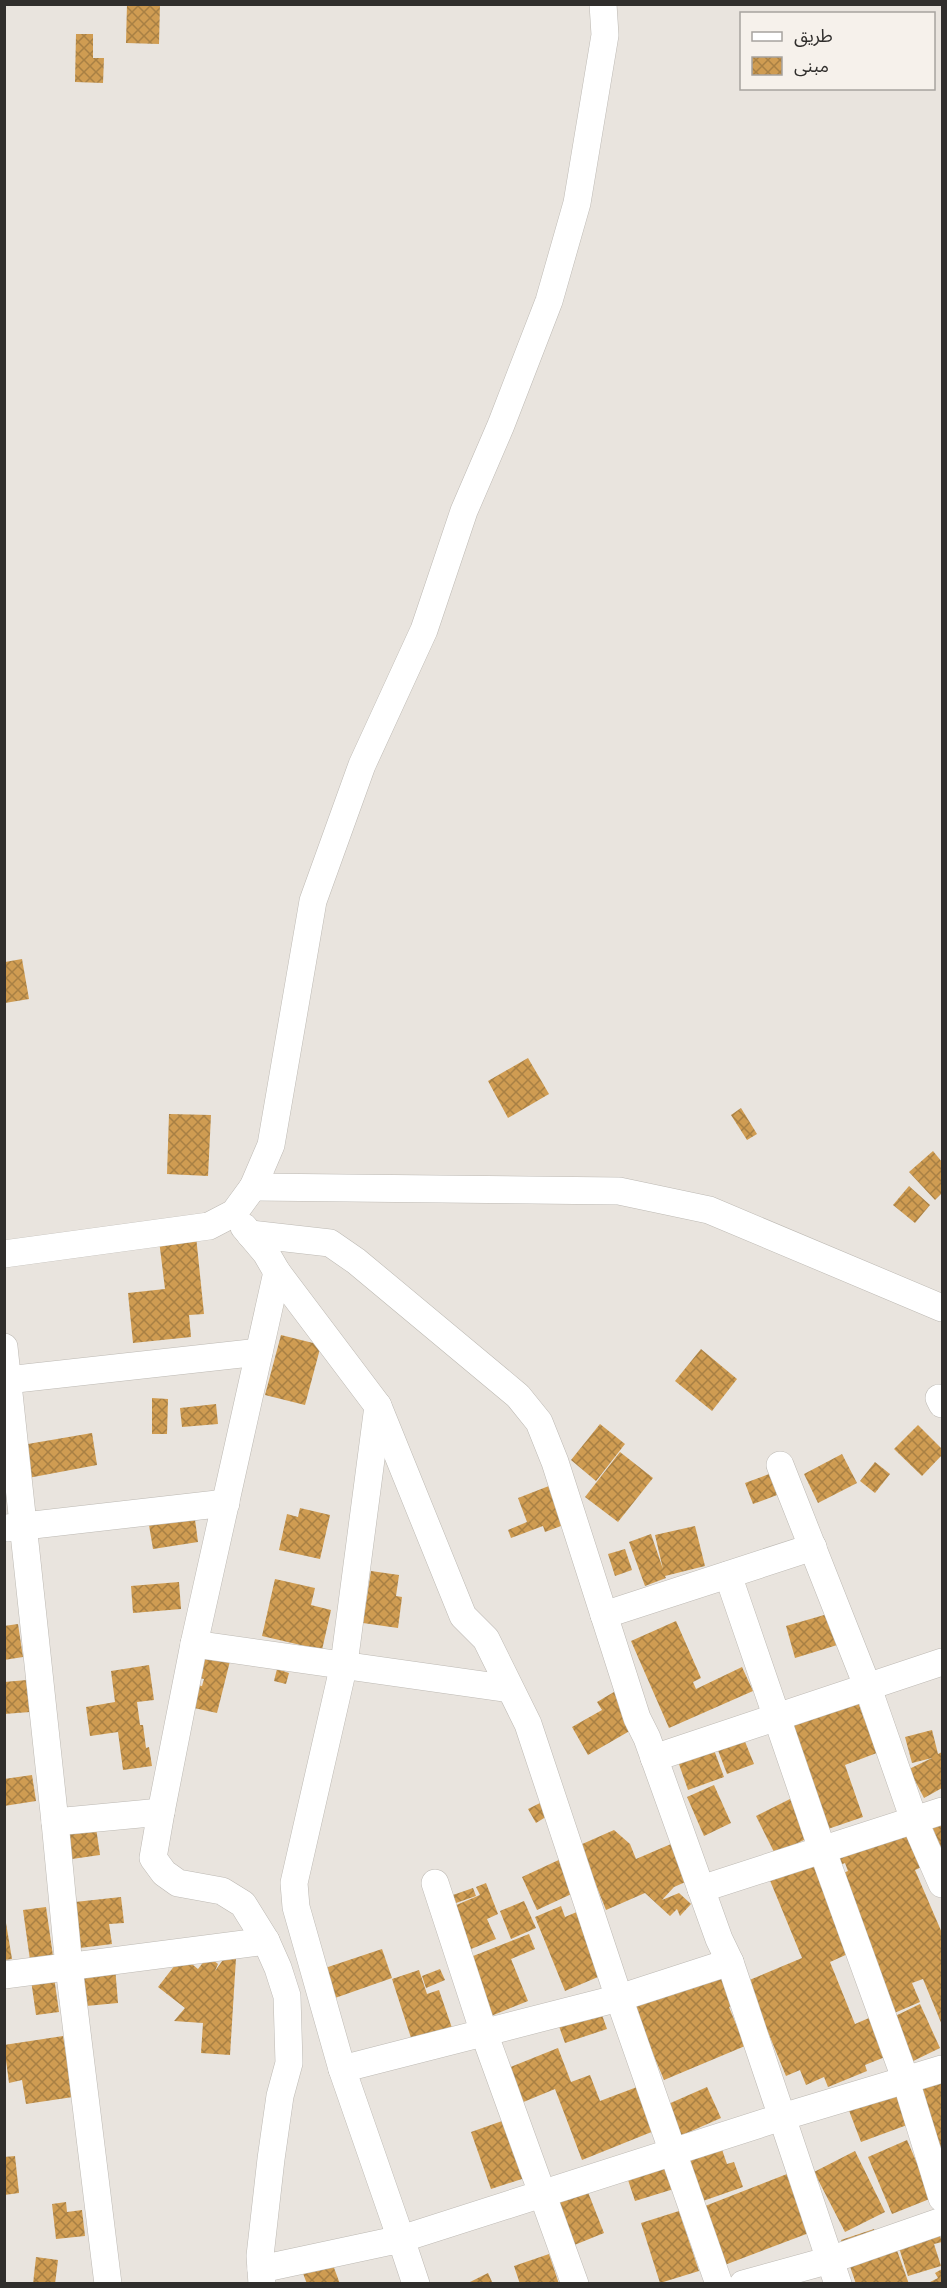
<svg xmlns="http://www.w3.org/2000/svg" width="947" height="2288" font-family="Montserrat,'Noto Sans Arabic',sans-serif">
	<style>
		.building { fill: url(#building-cross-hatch) }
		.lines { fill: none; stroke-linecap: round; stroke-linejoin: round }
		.minor-casing { stroke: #bdb9b3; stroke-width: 28 }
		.minor { stroke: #fff; stroke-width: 27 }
	</style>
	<defs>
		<pattern id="building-cross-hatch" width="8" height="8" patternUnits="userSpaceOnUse" patternTransform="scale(1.5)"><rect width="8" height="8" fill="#cf9c52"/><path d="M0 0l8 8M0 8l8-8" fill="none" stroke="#a88044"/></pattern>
	</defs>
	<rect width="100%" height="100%" fill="#e9e4de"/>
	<g class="building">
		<path d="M127,4H160L159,44L126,43Z"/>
		<path d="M76,34H93V58H104L103,83L75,82Z"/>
		<path d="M22,959L29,999L5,1003V962Z"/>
		<path d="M528,1058L549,1094L508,1118L488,1081Z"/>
		<path d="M741,1108L757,1134L747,1140L731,1115Z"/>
		<path d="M169,1114L211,1115L208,1176L167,1174Z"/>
		<path d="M933,1151L942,1162V1193L935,1200L909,1172Z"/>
		<path d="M909,1186L930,1205L915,1223L893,1205Z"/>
		<path d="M196,1236L204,1314L189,1315L191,1337L133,1343L128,1293L165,1289L159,1240Z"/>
		<path d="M281,1335L321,1345L305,1405L265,1395Z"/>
		<path d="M701,1349L737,1379L712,1411L675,1381Z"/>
		<path d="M152,1398L168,1399L167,1434H152Z"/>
		<path d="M216,1404L218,1424L182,1427L180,1408Z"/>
		<path d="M600,1424L625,1444L596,1481L571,1460Z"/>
		<path d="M918,1425L942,1449V1455L922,1476L894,1449Z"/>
		<path d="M92,1433L97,1465L28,1478L22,1445Z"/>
		<path d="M620,1452L653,1478L618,1522L585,1497Z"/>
		<path d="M842,1454L857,1483L818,1503L804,1474Z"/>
		<path d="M875,1462L890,1474L875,1493L860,1481Z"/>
		<path d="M769,1474L777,1495L753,1504L745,1483Z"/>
		<path d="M554,1484L569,1523L545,1532L543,1526L511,1538L508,1530L527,1522L518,1498Z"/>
		<path d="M300,1508L330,1515L320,1559L279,1550L287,1514L298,1517Z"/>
		<path d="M194,1512L198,1542L153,1549L148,1519Z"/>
		<path d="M695,1526L705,1566L665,1576L666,1578L645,1586L629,1542L651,1534L663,1569L655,1535Z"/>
		<path d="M625,1549L632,1570L615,1576L608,1554Z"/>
		<path d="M371,1571L399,1575L396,1596L402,1597L398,1628L363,1623Z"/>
		<path d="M275,1579L315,1588L311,1605L331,1610L322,1650L262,1636Z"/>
		<path d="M179,1582L181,1609L133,1613L131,1586Z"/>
		<path d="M838,1611L847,1642L795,1658L786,1626Z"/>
		<path d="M676,1621L701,1678L693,1682L696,1689L742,1667L753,1691L669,1728L631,1641Z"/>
		<path d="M18,1624L23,1657L4,1660V1626Z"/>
		<path d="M197,1649L231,1657L217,1713L185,1706L191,1684L202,1686L204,1679L191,1676Z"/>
		<path d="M149,1665L154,1700L137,1702L140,1725H143L146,1748L149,1747L152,1766L123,1770L118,1732L90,1736L86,1707L115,1702L111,1671Z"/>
		<path d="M277,1669L289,1673L286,1684L274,1681Z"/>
		<path d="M27,1680L30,1712L4,1714V1682Z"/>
		<path d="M619,1689L640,1725L588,1755L572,1727L602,1710L597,1702Z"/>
		<path d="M854,1690L864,1719L870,1717L882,1751L845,1765L863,1817L825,1830L784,1713Z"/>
		<path d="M932,1730L938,1754L942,1752V1788L924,1798L909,1769L932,1758L912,1763L905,1737Z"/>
		<path d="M707,1731L724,1777L688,1790L672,1744Z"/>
		<path d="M711,1732L744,1739L754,1764L727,1774Z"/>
		<path d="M32,1775L36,1801L4,1806V1779Z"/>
		<path d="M714,1785L731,1823L704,1836L687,1797Z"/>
		<path d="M790,1799L808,1838L775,1854L756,1816Z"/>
		<path d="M542,1802L549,1815L536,1823L528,1809Z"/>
		<path d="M902,1816L924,1866L915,1870L942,1933V2025L923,1979L912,1983L920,2002L892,2014L836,1876L848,1871L845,1863L837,1866L829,1849Z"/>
		<path d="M942,1816V1850L930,1822Z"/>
		<path d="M95,1821L100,1855L72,1859L66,1826Z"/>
		<path d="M614,1830L630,1844L636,1859L671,1844L690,1880L674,1887L662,1900L679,1893L691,1904L680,1916L677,1909L670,1916L645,1893L606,1910L580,1845Z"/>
		<path d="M807,1848L850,1953L830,1962L855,2024L869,2018L885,2057L865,2065L867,2071L828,2087L824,2077L806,2085L800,2070L786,2076L747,1981L802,1958L764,1866Z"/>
		<path d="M563,1858L578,1891L537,1910L522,1877Z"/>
		<path d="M486,1883L498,1914L487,1919L496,1939L471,1949L454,1906L480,1895L476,1887Z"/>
		<path d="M473,1888L476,1896L456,1903L453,1895Z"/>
		<path d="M121,1897L124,1923L109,1924L112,1944L80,1948L75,1902Z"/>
		<path d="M524,1901L536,1928L511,1939L500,1911Z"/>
		<path d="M561,1906L565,1917L579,1911L605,1974L565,1991L535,1917Z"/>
		<path d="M46,1907L53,1956L30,1960L23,1910Z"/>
		<path d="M6,1923L12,1959L4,1960V1924Z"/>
		<path d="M529,1934L535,1949L511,1959L528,2001L491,2016L468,1958Z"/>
		<path d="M382,1949L392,1978L335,1998L325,1968Z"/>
		<path d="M182,1956L198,1969L208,1956L218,1964L215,1971L225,1957L236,1958L230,2055L201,2053L203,2023L174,2021L185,2008L158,1987Z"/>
		<path d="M716,1957L735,2004L729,2007L745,2046L664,2080L628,1994Z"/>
		<path d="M115,1967L118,2003L86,2006L83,1970Z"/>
		<path d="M440,1969L445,1980L426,1988L422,1976Z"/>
		<path d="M419,1970L427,1994L439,1990L452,2028L412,2041L392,1979Z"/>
		<path d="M54,1977L59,2012L36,2015L31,1980Z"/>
		<path d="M597,2001L607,2029L565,2043L556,2018Z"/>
		<path d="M920,2004L940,2048L907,2064L887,2020Z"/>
		<path d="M63,2036L73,2097L26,2104L22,2080L9,2083L4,2045Z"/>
		<path d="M558,2048L571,2082L590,2075L600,2101L637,2087L654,2131L582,2160L555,2089L521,2103L508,2068Z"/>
		<path d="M942,2067V2170L910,2078Z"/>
		<path d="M707,2087L721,2118L680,2136L666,2105Z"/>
		<path d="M895,2091L907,2125L861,2142L848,2108Z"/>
		<path d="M505,2120L525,2178L491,2189L471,2132Z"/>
		<path d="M718,2138L727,2164L734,2162L743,2187L703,2201L684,2150Z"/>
		<path d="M907,2140L932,2198L892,2214L868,2157Z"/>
		<path d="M855,2151L885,2212L845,2232L814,2172Z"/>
		<path d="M15,2156L19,2193L4,2195V2157Z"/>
		<path d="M669,2164L677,2188L635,2201L623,2165Z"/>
		<path d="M787,2174L809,2233L722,2266L700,2208Z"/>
		<path d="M582,2177L604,2233L567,2248L546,2191Z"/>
		<path d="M66,2202L67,2212L82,2210L85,2236L56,2239L52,2204Z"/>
		<path d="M679,2211L699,2271L660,2283L641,2223Z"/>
		<path d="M934,2218L942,2242L934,2244L941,2266L908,2276L894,2232Z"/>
		<path d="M874,2229L881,2247L894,2242L909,2284H856L841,2240Z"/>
		<path d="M549,2254L559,2284H520L514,2266Z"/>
		<path d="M36,2257L58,2260L55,2284H33Z"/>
		<path d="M330,2257L340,2284H307L301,2268Z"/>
		<path d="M942,2269V2284H926L938,2278L935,2273Z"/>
		<path d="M488,2273L493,2284H466Z"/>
	</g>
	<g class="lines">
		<defs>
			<g id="minor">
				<path d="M253,1187L619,1191L709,1210L942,1308"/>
				<path d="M244,1227L266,1253L277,1272L378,1406L463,1616L486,1639L528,1724L619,1998L719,2284"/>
				<path d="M250,1234L330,1243L356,1261L518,1396L539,1422L555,1462L637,1718L647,1738L719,1939L730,1962L838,2284"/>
				<path d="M4,1254L209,1226L234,1213L253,1187L271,1145L313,901L362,765L424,630L464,511L501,425L549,301L577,203L605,35L603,4"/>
				<path d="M4,1347L55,1822L161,1812L153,1858L164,1873L178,1883L222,1891L243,1904L266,1941L278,1968L287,1996L289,2063L280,2096L271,2159L260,2256L262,2284"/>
				<path d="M7,1380L259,1352"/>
				<path d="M939,1398L942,1404"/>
				<path d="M378,1406L344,1664L294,1883L296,1907L342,2069L401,2239L782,2117L942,2069"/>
				<path d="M780,1465L868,1688L914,1820L942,1884"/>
				<path d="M7,1528L226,1503"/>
				<path d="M728,1575L822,1849L906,2081L942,2198"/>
				<path d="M604,1615L813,1547"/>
				<path d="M194,1644L510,1689"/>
				<path d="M654,1758L942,1662"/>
				<path d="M161,1812L194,1644L277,1272"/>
				<path d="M55,1822L69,1967L108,2284"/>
				<path d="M435,1883L484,2033L575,2284"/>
				<path d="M701,1889L942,1811"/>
				<path d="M4,1975L266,1941"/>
				<path d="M342,2069L619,1998L730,1962"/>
				<path d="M261,2269L401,2239L416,2284"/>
				<path d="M743,2284L830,2260L942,2221"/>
			</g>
		</defs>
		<use href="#minor" class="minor-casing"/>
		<use href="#minor" class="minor"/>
	</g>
	<rect width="947" height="2288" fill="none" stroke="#302e2c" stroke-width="12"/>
	<rect x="740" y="12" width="195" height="78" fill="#f6f1eb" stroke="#a7a39f" stroke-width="1.5"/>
	<rect x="752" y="32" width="30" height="9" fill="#ffffff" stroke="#a7a39f" stroke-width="1.5"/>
	<text x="794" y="42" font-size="18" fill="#302e2c">طريق</text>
	<rect x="752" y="57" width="30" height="18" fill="url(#building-cross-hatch)" stroke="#a7a39f" stroke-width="1.5"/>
	<text x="794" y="72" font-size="18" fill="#302e2c">مبنى</text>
</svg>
